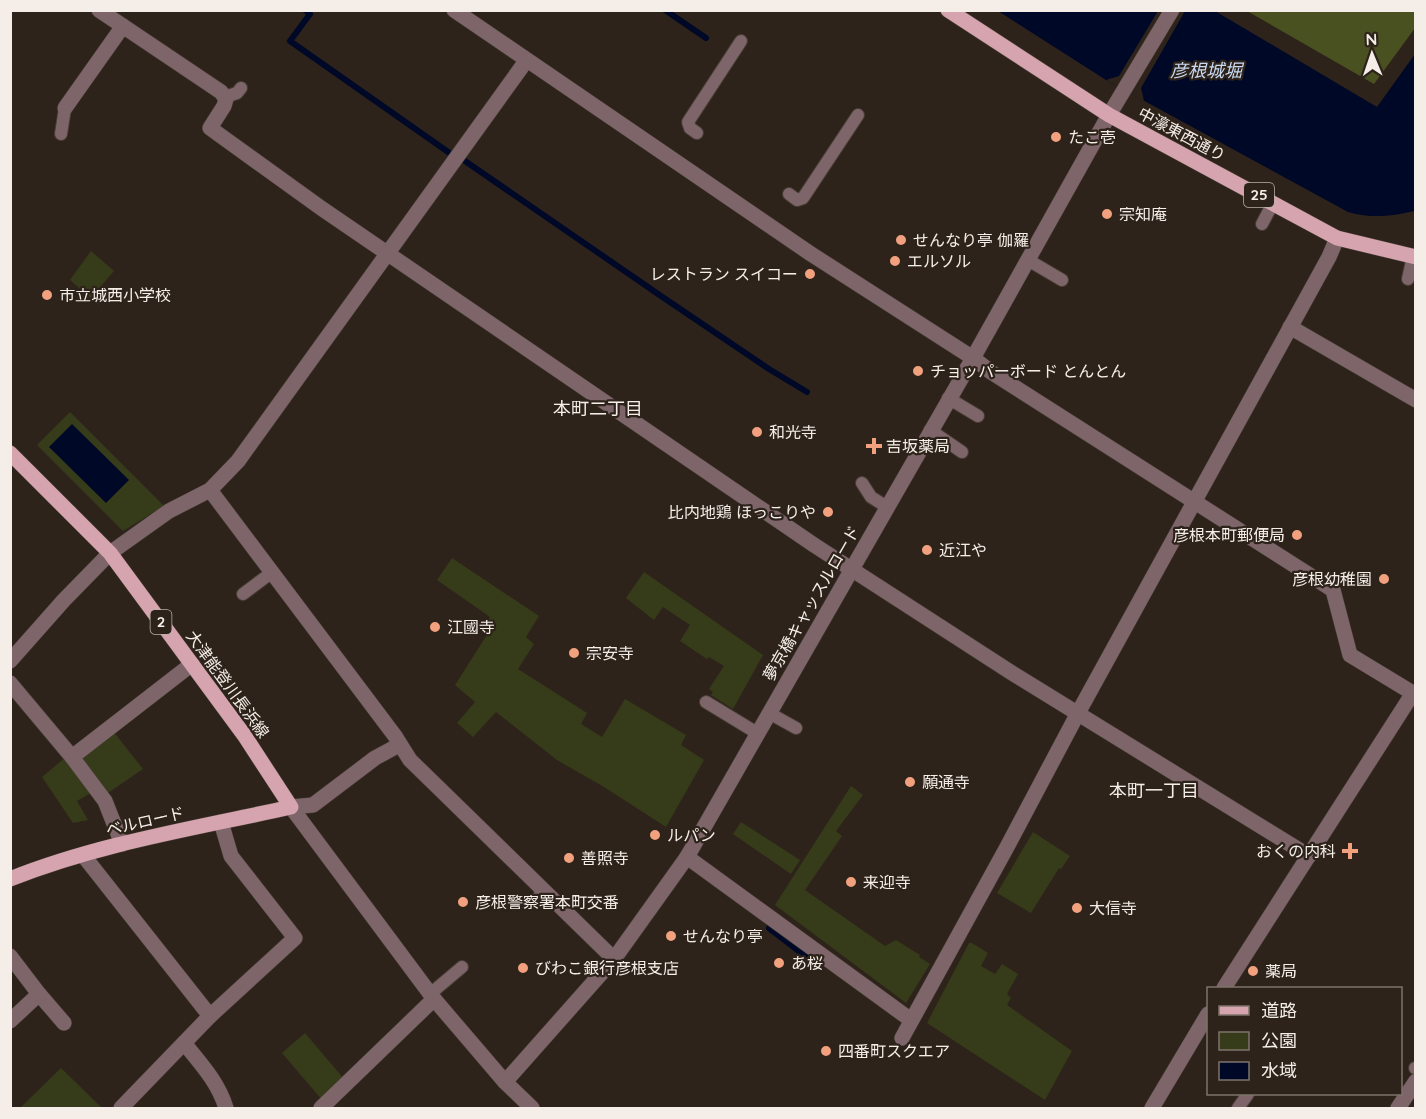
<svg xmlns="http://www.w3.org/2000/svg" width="1426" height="1119" font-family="Quicksand,'Noto Sans JP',sans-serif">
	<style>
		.green { fill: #363b19 }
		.forest { fill: #4a5120 }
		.water { fill: #000827 }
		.pier { fill: #2d231a }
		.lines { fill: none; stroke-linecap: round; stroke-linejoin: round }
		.stream { stroke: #000827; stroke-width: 6 }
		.service-casing { stroke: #493f37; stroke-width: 14 }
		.minor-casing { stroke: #493f37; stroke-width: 16 }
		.tertiary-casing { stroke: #493f37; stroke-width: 16 }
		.primary-casing { stroke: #493f37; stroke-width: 16 }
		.service { stroke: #7d656a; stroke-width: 12 }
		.minor { stroke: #7d656a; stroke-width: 15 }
		.tertiary { stroke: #7d656a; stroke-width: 15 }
		.primary { stroke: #d6a4af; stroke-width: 15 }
		.poi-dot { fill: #f1a17e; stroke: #2d231a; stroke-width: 2 }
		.labels { text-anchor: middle; stroke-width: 4.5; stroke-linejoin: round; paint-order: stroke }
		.shield { fill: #2d231a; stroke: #b9b1aa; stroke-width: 1.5 }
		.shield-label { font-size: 15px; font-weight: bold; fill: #f5eee8 }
		.street-label { font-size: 16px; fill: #f5eee8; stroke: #2d231a }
		.poi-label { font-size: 16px; fill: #f5eee8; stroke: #2d231a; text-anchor: start }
		.water-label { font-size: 18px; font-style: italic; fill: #c8daf4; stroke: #2d231a }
		.neighbourhood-label { font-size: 18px; fill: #f5eee8; stroke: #2d231a }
	</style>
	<rect width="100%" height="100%" fill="#2d231a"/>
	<g class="green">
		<path d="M91,251L114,271L95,293L102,301L99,305L70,280Z"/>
		<path d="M70,412L164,506L123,531L37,445Z"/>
		<path d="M452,558L539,616L526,637L534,644L518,669L587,713L581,724L602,737L625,699L686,735L681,745L704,760L666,827L604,787L557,760L496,712L473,737L457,723L475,702L455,685L492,627L487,623L490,617L437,580Z"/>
		<path d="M644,572L763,655L733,709L711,695L713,692L709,689L724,666L709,657L707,659L680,641L690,625L663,607L654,620L626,598Z"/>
		<path d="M113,731L143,769L105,795L77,760Z"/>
		<path d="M66,757L91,793L77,801L88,820L73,823L42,777Z"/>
		<path d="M851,786L863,795L836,831L842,836L805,890L885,946L896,940L920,955L919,957L930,964L906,1003L775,905Z"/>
		<path d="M741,822L800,860L791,874L733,834Z"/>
		<path d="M1033,832L1070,856L1061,869L1059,868L1031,913L997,893Z"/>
		<path d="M969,943H972L988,953L981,966L995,974L1002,964L1018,974L1007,994L1011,998L1007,1005L1072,1051L1045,1100L927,1023Z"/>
		<path d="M305,1033L344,1079L323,1101L282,1053Z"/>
		<path d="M61,1068L102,1108H20Z"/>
	</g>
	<path class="forest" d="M1247,11H1415V28L1374,84Z"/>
	<g class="water">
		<path d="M998,11H1215L1377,107L1415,54V211C1390,216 1374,219 1348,212L1106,80Z"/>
		<path d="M72,424L129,480L106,503L49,447Z"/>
	</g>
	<path class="pier" d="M1158,11H1185L1141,88L1144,101L1106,80L1119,76Z"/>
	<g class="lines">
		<g class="stream">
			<path d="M305,10L310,14L290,41L451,154"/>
			<path d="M665,10L706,38"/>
			<path d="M465,161L661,296L769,369L807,392"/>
			<path d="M769,928L817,965"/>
		</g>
		<defs>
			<g id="service">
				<path d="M225,97L237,93L241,88"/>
				<path d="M697,133L690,128L688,122L741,41"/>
				<path d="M61,134L65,108"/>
				<path d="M789,194L797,200L803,198L858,115"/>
				<path d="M1262,224L1273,203"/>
				<path d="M1028,260L1062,280"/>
				<path d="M1408,279L1413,256"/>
				<path d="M948,398L978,416"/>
				<path d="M930,430L962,452"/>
				<path d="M862,483L871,497L887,507"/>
				<path d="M243,594L271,573"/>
				<path d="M706,702L757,733"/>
				<path d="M769,713L796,728"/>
				<path d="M534,902L544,891"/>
				<path d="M430,994L462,967"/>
				<path d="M1415,1068H1416"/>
				<path d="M1238,1108L1248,1094"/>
			</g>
			<g id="minor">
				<path d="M99,10L221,92L226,99L224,106L210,128L321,208L814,545L1012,673L1309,856"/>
				<path d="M454,10L811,254L973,358L991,372L1333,590L1350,655L1416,695"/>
				<path d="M65,108L123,26"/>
				<path d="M1290,327L1416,400"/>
				<path d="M210,490L395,736L410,760L614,959"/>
				<path d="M10,661L64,600L110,553L169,511L210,490L238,461L526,61"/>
				<path d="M10,683L72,757L105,801L122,844"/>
				<path d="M72,757L192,664"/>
				<path d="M291,807L313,805L375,758L399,745"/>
				<path d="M83,855L210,1016"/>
				<path d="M687,857L911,1020"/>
				<path d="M10,956L39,994L64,1023"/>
				<path d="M1224,988L1413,693"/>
				<path d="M10,1021L39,994"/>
				<path d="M902,1038L1007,847L1078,713L1329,257L1337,238"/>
				<path d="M184,1043C201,1064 218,1082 226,1108"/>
				<path d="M121,1108L210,1016L295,938L231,856L221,822"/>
				<path d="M321,1108L434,999"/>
				<path d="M1152,1108L1208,1014"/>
				<path d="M1398,1108L1416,1081"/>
			</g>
			<g id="tertiary">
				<path d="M291,807L434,999L505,1082L532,1108"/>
				<path d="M505,1082L614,959L687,857L973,358L1109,115L1172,10"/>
			</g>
			<g id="primary">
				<path d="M948,10L1109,115L1337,238L1416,257"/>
				<path d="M10,453L110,553L244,735L291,807C197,828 100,843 10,879"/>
			</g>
		</defs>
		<use href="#service" class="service-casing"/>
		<use href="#minor" class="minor-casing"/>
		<use href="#tertiary" class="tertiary-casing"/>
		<use href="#primary" class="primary-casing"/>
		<use href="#service" class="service"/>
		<use href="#minor" class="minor"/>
		<use href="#tertiary" class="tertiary"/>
		<use href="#primary" class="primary"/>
	</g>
	<g class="poi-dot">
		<circle cx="1056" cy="137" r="6"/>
		<circle cx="1107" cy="214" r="6"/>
		<circle cx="901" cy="240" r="6"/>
		<circle cx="895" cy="261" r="6"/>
		<circle cx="810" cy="274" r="6"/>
		<circle cx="47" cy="295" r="6"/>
		<circle cx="918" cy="371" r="6"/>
		<circle cx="757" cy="432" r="6"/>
		<path d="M871 437h6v6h6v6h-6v6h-6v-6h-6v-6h6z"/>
		<circle cx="828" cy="512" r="6"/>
		<circle cx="1297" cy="535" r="6"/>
		<circle cx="927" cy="550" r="6"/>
		<circle cx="1384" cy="579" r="6"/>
		<circle cx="435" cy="627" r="6"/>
		<circle cx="574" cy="653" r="6"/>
		<circle cx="910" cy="782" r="6"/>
		<circle cx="655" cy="835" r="6"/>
		<path d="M1347 842h6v6h6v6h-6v6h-6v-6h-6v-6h6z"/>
		<circle cx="569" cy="858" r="6"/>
		<circle cx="851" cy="882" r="6"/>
		<circle cx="463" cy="902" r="6"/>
		<circle cx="1077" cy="908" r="6"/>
		<circle cx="671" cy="936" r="6"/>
		<circle cx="779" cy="963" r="6"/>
		<circle cx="523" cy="968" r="6"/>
		<circle cx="1253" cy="971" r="6"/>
		<circle cx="826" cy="1051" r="6"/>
	</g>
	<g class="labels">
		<g class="shield">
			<rect x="1244" y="183" width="30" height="24" rx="4.5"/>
			<rect x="150.5" y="610" width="21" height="24" rx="4.5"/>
		</g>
		<g class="shield-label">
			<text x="1259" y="200">25</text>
			<text x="161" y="627">2</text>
		</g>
		<g class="street-label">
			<text transform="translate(1182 134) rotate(28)" y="6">中濠東西通り</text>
			<text transform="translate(811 603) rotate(-60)" y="6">夢京橋キャッスルロード</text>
			<text transform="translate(228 684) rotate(54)" y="6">大津能登川長浜線</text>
			<text transform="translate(145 821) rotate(-13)" y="6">ベルロード</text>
		</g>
		<g class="poi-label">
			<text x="1068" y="143">たこ壱</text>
			<text x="1119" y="220">宗知庵</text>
			<text x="913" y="246">せんなり亭 伽羅</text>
			<text x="907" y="267">エルソル</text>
			<text x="798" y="280" text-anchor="end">レストラン スイコー</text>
			<text x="59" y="301">市立城西小学校</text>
			<text x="930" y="377">チョッパーボード とんとん</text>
			<text x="769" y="438">和光寺</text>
			<text x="886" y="452">吉坂薬局</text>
			<text x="816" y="518" text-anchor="end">比内地鶏 ほっこりや</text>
			<text x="1285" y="541" text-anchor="end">彦根本町郵便局</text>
			<text x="939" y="556">近江や</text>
			<text x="1372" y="585" text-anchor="end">彦根幼稚園</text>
			<text x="447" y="633">江國寺</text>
			<text x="586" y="659">宗安寺</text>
			<text x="922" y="788">願通寺</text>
			<text x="667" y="841">ルパン</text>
			<text x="1336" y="857" text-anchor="end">おくの内科</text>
			<text x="581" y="864">善照寺</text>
			<text x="863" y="888">来迎寺</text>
			<text x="475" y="908">彦根警察署本町交番</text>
			<text x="1089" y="914">大信寺</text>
			<text x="683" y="942">せんなり亭</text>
			<text x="791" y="969">あ桜</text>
			<text x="535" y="974">びわこ銀行彦根支店</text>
			<text x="1265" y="977">薬局</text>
			<text x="838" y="1057">四番町スクエア</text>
		</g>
		<g class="water-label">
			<text x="1206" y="77">彦根城堀</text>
		</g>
		<g class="neighbourhood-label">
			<text x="598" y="415">本町二丁目</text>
			<text x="1154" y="797">本町一丁目</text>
		</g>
	</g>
	<rect width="1426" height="1119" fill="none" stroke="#f5eee8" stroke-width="24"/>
	<rect x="1207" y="987" width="195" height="108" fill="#2d231a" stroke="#7d746c" stroke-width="1.5"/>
	<rect x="1219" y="1006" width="30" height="9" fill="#d6a4af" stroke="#7d746c" stroke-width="1.5"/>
	<text x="1261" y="1017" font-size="18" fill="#f5eee8">道路</text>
	<rect x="1219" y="1032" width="30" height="18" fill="#363b19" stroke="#7d746c" stroke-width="1.5"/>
	<text x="1261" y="1047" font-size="18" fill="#f5eee8">公園</text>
	<rect x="1219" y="1062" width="30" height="18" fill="#000827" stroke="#7d746c" stroke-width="1.5"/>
	<text x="1261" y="1077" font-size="18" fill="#f5eee8">水域</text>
	<g transform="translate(1372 54) rotate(358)" stroke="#2d231a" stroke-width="4.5" paint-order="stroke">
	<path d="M0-4.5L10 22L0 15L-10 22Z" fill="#f5eee8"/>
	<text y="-9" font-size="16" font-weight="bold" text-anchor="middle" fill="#f5eee8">N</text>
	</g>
</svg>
